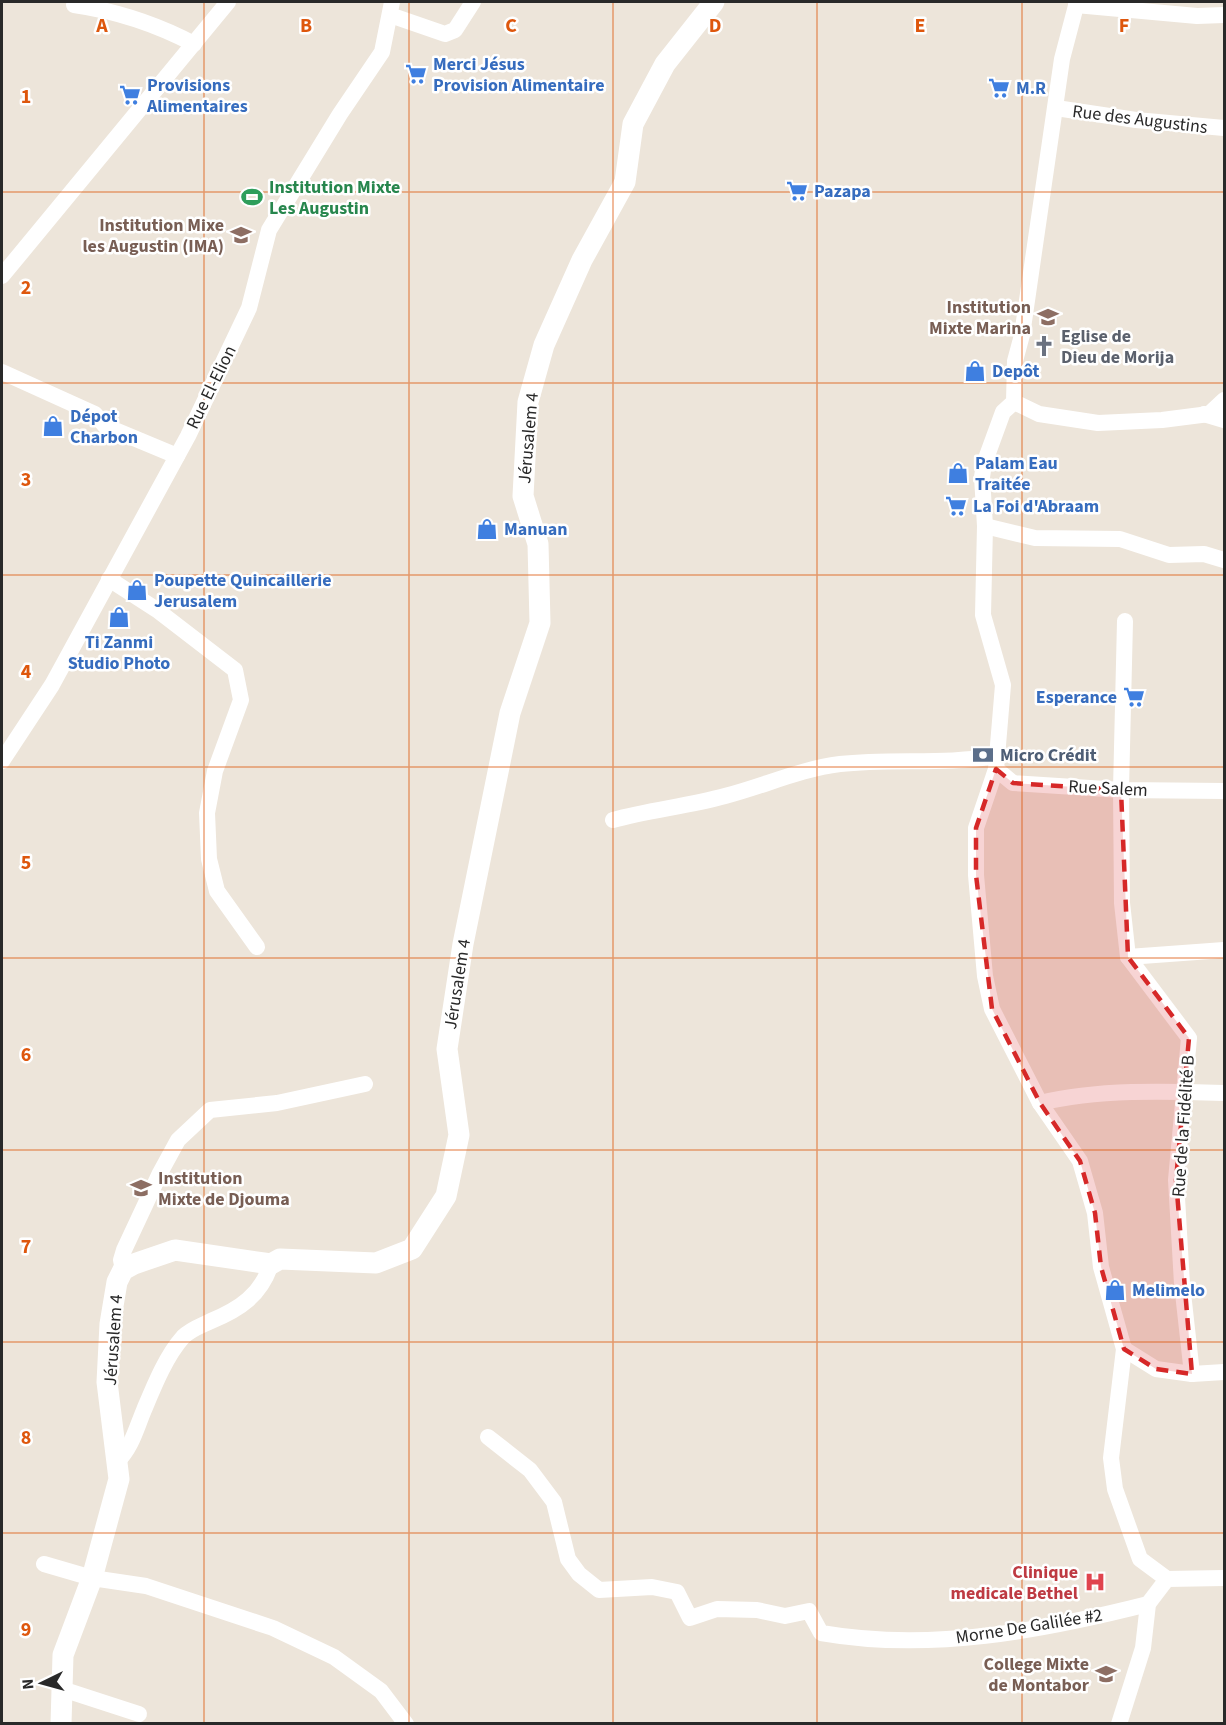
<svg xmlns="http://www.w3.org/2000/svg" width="1226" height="1725" font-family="'Source Sans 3',sans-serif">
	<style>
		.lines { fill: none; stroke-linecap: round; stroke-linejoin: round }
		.minor { stroke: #fff; stroke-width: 16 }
		.tertiary { stroke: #fff; stroke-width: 21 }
		.marked { fill: #d62828; fill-opacity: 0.2; stroke: #d62828; stroke-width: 4.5; stroke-dasharray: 12 8; stroke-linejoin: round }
		.grid { fill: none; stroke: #de570d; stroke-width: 1.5; stroke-opacity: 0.55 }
		.labels { text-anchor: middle; stroke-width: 5; stroke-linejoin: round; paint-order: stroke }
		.shop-label { font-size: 18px; font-weight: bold; fill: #366cbe; stroke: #fff; text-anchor: start }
		.street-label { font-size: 18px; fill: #292929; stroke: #fff }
		.leisure-label { font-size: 18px; font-weight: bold; fill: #27864d; stroke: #fff; text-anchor: start }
		.education-label { font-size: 18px; font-weight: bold; fill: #785e54; stroke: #fff; text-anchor: end }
		.worship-label { font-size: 18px; font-weight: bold; fill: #5b616d; stroke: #fff; text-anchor: start }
		.service-label { font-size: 18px; font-weight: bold; fill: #4e5e75; stroke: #fff; text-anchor: start }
		.health-label { font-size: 18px; font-weight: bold; fill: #be3a42; stroke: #fff; text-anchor: end }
		.grid-label { font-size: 20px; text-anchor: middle; font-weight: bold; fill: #de570d; stroke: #fff; stroke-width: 5; stroke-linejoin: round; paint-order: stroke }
	</style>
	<rect width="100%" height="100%" fill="#ede5da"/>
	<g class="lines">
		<g class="minor">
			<path d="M1077,2L1062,59L1022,335L1015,361L1014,402L1003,412L984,464L982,477L985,526L983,615L1003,685L996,769L976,828V875L985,976L992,1009L1040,1103L1080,1161L1095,1213L1101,1267L1124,1349L1111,1458L1115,1489L1140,1559L1167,1579"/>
			<path d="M74,5C117,11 156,24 194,44"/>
			<path d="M1076,5L1197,16L1224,15"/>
			<path d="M390,15L445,34L455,30L473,2"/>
			<path d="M1056,108L1136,120L1224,128"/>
			<path d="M2,276L228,2"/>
			<path d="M2,372L95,414L105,426L177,456"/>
			<path d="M1014,402L1039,414L1098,423L1162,420L1209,414L1224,400"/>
			<path d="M1204,414L1224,420"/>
			<path d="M985,526L1035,538L1120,539L1169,555L1204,554L1224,560"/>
			<path d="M109,579L157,610L235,670L241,700L215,771L207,813L209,859L217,891L257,947"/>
			<path d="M1125,621L1121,790L1122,903L1128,957L1189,1038L1176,1180L1182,1284L1192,1374"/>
			<path d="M2,761L52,685L188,436L249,308L269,230L340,114L382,52L392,2"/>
			<path d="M996,769L1013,783L1121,790L1224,791"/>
			<path d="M613,820C650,810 689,806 725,796C764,786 800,769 840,764C892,758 944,765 996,756"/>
			<path d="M1128,957L1224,950"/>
			<path d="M1040,1103C1097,1089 1166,1091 1224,1093"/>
			<path d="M123,1270L121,1260L124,1250L160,1173L178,1140L210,1110L277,1103L365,1084"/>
			<path d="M1124,1349L1156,1369L1192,1374L1224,1372"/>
			<path d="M488,1437L530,1470L554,1502L568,1559L579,1574L599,1590L652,1587L677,1592L690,1618L717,1609L757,1610L785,1616L809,1611L821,1633C930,1652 1041,1631 1148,1604"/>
			<path d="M117,1462C132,1447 136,1429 144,1410C154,1386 166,1356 183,1337C191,1329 201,1326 211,1321C240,1309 261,1295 271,1264"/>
			<path d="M44,1564L92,1578L146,1586L273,1628L334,1657L381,1691L406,1724"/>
			<path d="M1167,1579L1224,1578"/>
			<path d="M62,1689L139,1714"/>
			<path d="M1119,1724L1143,1648L1148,1604L1167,1579"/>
		</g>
		<path class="tertiary" d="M61,1724L63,1655L92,1578L119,1479L107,1382L110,1324L117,1282L123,1270L134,1264L175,1250L271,1264L280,1259L376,1263L412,1249L446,1196L459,1135L447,1049L463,944L510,713L540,623L538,544L523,496L528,402L544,345L582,260L625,182L633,124L665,64L714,2"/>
	</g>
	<path class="marked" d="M996,769L1013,783L1121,790L1128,957L1189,1038L1176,1180L1192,1374L1156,1369L1124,1349L1101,1267L1095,1213L1080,1161L1040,1103L992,1009L976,875V828Z"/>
	<path class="grid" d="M204,2V1724M409,2V1724M613,2V1724M817,2V1724M1022,2V1724M2,192H1224M2,383H1224M2,575H1224M2,767H1224M2,958H1224M2,1150H1224M2,1342H1224M2,1533H1224"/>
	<defs>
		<symbol id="supermarket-bare" viewBox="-9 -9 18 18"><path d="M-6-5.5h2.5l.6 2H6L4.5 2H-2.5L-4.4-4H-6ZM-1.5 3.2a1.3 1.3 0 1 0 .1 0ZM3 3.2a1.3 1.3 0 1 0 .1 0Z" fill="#3f7fe0" stroke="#fff" stroke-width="2.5" paint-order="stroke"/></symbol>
		<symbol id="stadium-bare" viewBox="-9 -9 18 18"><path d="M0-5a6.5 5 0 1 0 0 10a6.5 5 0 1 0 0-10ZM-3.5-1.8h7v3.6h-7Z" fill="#2e9e5b" stroke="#fff" stroke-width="2.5" paint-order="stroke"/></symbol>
		<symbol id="school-bare" viewBox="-9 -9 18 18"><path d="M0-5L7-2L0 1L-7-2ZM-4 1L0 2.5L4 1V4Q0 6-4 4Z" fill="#8d6e63" stroke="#fff" stroke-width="2.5" paint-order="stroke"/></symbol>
		<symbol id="church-bare" viewBox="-9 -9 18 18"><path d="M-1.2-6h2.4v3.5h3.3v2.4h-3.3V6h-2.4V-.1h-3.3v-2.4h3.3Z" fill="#6b7280" stroke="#fff" stroke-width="2.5" paint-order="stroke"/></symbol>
		<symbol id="shop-bare" viewBox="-9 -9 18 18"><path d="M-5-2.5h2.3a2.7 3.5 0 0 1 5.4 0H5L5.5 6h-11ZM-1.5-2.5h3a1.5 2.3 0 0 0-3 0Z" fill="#3f7fe0" stroke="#fff" stroke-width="2.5" paint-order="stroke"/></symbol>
		<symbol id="bank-bare" viewBox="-9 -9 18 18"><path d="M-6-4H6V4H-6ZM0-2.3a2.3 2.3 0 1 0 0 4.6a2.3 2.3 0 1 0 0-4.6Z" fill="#5c6f8a" stroke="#fff" stroke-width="2.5" paint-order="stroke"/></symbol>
		<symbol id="hospital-bare" viewBox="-9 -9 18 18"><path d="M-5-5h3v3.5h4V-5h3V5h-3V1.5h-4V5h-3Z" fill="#e0444e" stroke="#fff" stroke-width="2.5" paint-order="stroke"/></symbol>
	</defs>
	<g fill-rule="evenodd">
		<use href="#supermarket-bare" x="401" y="59" width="30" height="30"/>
		<use href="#supermarket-bare" x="984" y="73" width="30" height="30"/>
		<use href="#supermarket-bare" x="115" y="80" width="30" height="30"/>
		<use href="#supermarket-bare" x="782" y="176" width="30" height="30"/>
		<use href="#stadium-bare" x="237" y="182" width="30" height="30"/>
		<use href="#school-bare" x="226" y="220" width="30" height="30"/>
		<use href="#school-bare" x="1033" y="302" width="30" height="30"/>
		<use href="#church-bare" x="1029" y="331" width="30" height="30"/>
		<use href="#shop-bare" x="960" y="356" width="30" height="30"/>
		<use href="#shop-bare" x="38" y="411" width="30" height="30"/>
		<use href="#shop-bare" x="943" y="458" width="30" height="30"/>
		<use href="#supermarket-bare" x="941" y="491" width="30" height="30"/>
		<use href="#shop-bare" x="472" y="514" width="30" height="30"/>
		<use href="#shop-bare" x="122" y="575" width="30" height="30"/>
		<use href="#shop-bare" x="104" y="602" width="30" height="30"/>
		<use href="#supermarket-bare" x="1119" y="682" width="30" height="30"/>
		<use href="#bank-bare" x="968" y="740" width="30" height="30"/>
		<use href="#school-bare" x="126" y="1173" width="30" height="30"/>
		<use href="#shop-bare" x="1100" y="1275" width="30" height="30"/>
		<use href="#hospital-bare" x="1080" y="1567" width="30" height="30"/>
		<use href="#school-bare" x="1091" y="1659" width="30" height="30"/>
	</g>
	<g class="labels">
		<g class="shop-label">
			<text x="433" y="70">Merci Jésus<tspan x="433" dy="21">Provision Alimentaire</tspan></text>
			<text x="147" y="91">Provisions<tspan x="147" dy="21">Alimentaires</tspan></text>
			<text x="1016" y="94">M.R</text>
			<text x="814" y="197">Pazapa</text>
			<text x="992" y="377">Depôt</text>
			<text x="70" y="422">Dépot<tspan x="70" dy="21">Charbon</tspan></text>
			<text x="975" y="469">Palam Eau<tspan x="975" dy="21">Traitée</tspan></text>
			<text x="973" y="512">La Foi d'Abraam</text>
			<text x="504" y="535">Manuan</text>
			<text x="154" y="586">Poupette Quincaillerie<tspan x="154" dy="21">Jerusalem</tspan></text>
			<text x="119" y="648" text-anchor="middle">Ti Zanmi<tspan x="119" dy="21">Studio Photo</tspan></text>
			<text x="1117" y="703" text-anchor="end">Esperance</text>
			<text x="1132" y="1296">Melimelo</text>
		</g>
		<g class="street-label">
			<text transform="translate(1140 119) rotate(7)" y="6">Rue des Augustins</text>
			<text transform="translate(211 387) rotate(-64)" y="6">Rue El-Elion</text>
			<text transform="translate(528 438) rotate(-85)" y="6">Jérusalem 4</text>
			<text transform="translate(1108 788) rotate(3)" y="6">Rue Salem</text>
			<text transform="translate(457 984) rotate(-81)" y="6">Jérusalem 4</text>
			<text transform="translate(1183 1126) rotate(-86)" y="6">Rue de la Fidélité B</text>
			<text transform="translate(113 1340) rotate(-86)" y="6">Jérusalem 4</text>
			<text transform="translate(1029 1626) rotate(-9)" y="6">Morne De Galilée #2</text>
		</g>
		<g class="leisure-label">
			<text x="269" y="193">Institution Mixte<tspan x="269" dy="21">Les Augustin</tspan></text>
		</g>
		<g class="education-label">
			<text x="224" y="231">Institution Mixe<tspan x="224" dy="21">les Augustin (IMA)</tspan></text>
			<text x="1031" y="313">Institution<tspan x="1031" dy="21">Mixte Marina</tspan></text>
			<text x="158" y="1184" text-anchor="start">Institution<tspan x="158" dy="21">Mixte de Djouma</tspan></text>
			<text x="1089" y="1670">College Mixte<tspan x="1089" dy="21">de Montabor</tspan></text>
		</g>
		<g class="worship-label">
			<text x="1061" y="342">Eglise de<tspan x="1061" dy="21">Dieu de Morija</tspan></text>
		</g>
		<g class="service-label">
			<text x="1000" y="761">Micro Crédit</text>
		</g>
		<g class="health-label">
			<text x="1078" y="1578">Clinique<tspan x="1078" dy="21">medicale Bethel</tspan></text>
		</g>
	</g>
	<g class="grid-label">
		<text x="102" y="32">A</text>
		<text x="306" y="32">B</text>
		<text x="511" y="32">C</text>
		<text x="715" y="32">D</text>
		<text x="920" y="32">E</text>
		<text x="1124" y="32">F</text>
		<text x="26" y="103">1</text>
		<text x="26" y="294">2</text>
		<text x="26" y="486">3</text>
		<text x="26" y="678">4</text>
		<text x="26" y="869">5</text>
		<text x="26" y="1061">6</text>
		<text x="26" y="1253">7</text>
		<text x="26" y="1444">8</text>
		<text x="26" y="1636">9</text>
	</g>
	<rect width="1226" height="1725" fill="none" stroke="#292929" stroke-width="6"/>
	<g transform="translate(42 1683) rotate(265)" stroke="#ffffff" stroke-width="4.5" paint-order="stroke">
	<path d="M0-4.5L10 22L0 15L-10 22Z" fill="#292929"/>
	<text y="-9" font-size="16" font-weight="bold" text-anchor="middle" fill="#292929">N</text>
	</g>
</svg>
